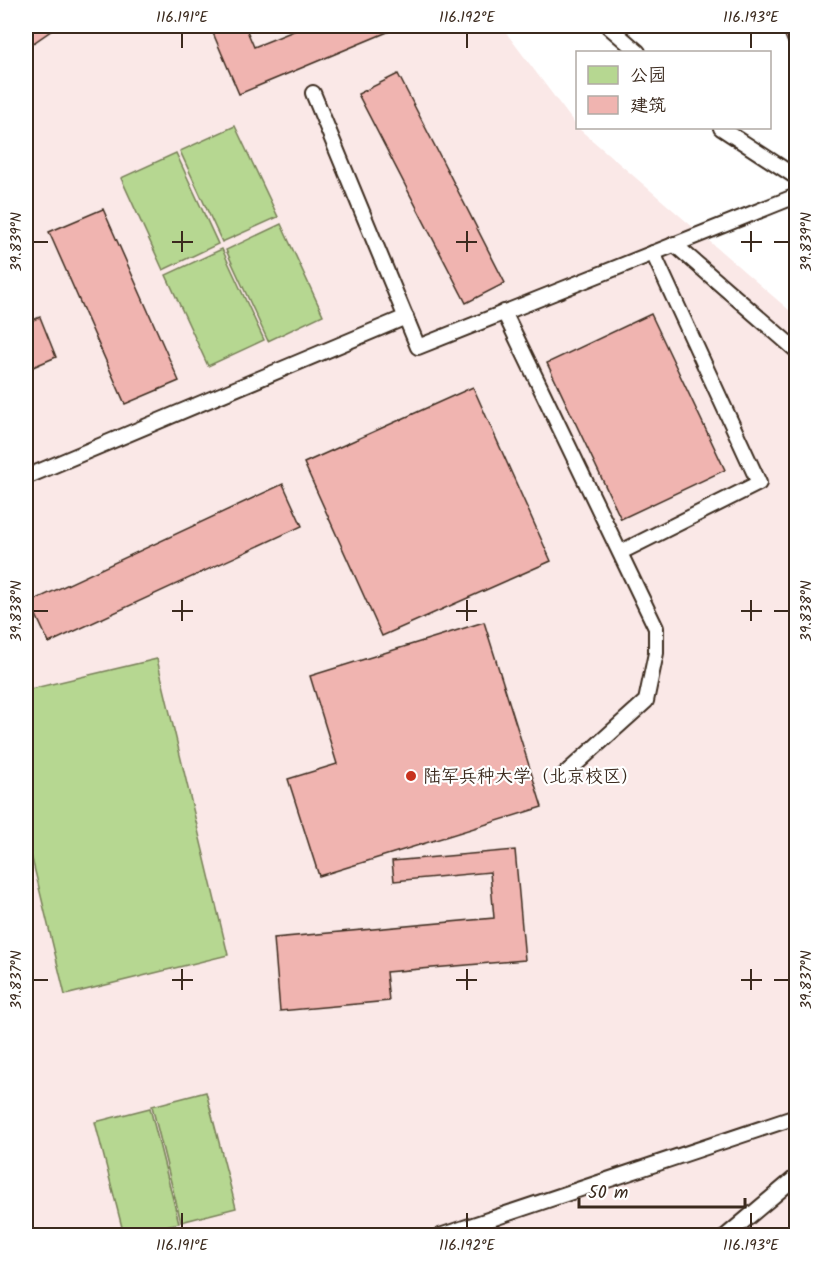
<svg xmlns="http://www.w3.org/2000/svg" width="822" height="1261" font-family="Kalam,'LXGW WenKai TC',sans-serif">
	<style>
		.built { fill: #fae8e7 }
		.green { fill: #b6d791; stroke: #788058; stroke-width: 1.5 }
		.building { fill: #f0b4b0; stroke: #3b2a1e; stroke-width: 1.5 }
		.lines { fill: none; stroke-linecap: round; stroke-linejoin: round }
		.lane-casing { stroke: #3b2a1e; stroke-width: 18 }
		.lane { stroke: #fff; stroke-width: 14 }
		.ticks { fill: none; stroke: #3b2a1e; stroke-width: 2 }
		.poi-dot { fill: #c8321e; stroke: #fff; stroke-width: 2 }
		.labels { text-anchor: middle; stroke-width: 4.5; stroke-linejoin: round; paint-order: stroke }
		.poi-label { font-size: 18px; fill: #3b2a1e; stroke: #fff; text-anchor: start }
		.neatline { fill: none; stroke: #3b2a1e; stroke-width: 2 }
		.ticks-label { font-size: 15px; text-anchor: middle; fill: #3b2a1e }
	</style>
	<rect width="100%" height="100%" fill="#fff"/>
	<filter id="ink" filterUnits="userSpaceOnUse"><feTurbulence type="fractalNoise" baseFrequency=".0167" numOctaves="2"/><feDisplacementMap in="SourceGraphic" scale="12" xChannelSelector="R" yChannelSelector="G"/><feConvolveMatrix kernelMatrix="1 2 1 2 8 2 1 2 1" color-interpolation-filters="sRGB"/></filter>
	<g filter="url(#ink)">
		<path class="built" d="M26,26H501L578,128L796,316V1235H26Z"/>
		<g class="green">
			<path d="M235,126L278,217L222,242L180,151Z"/>
			<path d="M176,153L218,244L163,270L121,178Z"/>
			<path d="M281,224L323,315L268,341L226,250Z"/>
			<path d="M222,249L264,340L208,366L166,275Z"/>
			<path d="M157,659L228,955L65,995L26,834V690Z"/>
			<path d="M206,1092L236,1208L181,1222L152,1106Z"/>
			<path d="M150,1108L179,1223L124,1235L95,1122Z"/>
		</g>
		<g class="building">
			<path d="M26,26H58L26,48Z"/>
			<path d="M210,26H245L254,47L306,26H388L390,31L239,94Z"/>
			<path d="M781,26H796V39L788,43Z"/>
			<path d="M398,74L505,283L466,303L358,94Z"/>
			<path d="M103,209L179,381L125,404L49,232Z"/>
			<path d="M651,314L725,470L621,519L547,363Z"/>
			<path d="M40,317L56,357L26,370V323Z"/>
			<path d="M473,387L551,561L382,636L304,463Z"/>
			<path d="M283,484L302,526L49,643L30,602Z"/>
			<path d="M484,622L542,807L319,876L288,779L337,764L310,676Z"/>
			<path d="M515,850L525,960L386,972L389,1001L280,1011L274,938L494,918L490,872L394,881L392,861Z"/>
			<path d="M26,1209L33,1232L26,1235Z"/>
		</g>
		<g class="lines">
			<defs>
				<g id="lane">
					<path d="M608,26L638,52"/>
					<path d="M313,93L418,347L796,196"/>
					<path d="M721,128L796,177"/>
					<path d="M674,244L796,350"/>
					<path d="M504,312L656,628V653L646,701L565,774"/>
					<path d="M26,477L406,317"/>
					<path d="M621,552L759,483L653,253"/>
					<path d="M440,1236L796,1117"/>
					<path d="M726,1236L796,1177"/>
				</g>
			</defs>
			<use href="#lane" class="lane-casing"/>
			<use href="#lane" class="lane"/>
		</g>
	</g>
	<path class="ticks" d="M182,33V48M467,33V48M751,33V48M182,231V252M467,231V252M751,231V252M33,242H48M172,242H193M456,242H477M741,242H762M774,242H789M182,600V621M467,600V621M751,600V621M33,611H48M172,611H193M456,611H477M741,611H762M774,611H789M182,969V990M467,969V990M751,969V990M33,980H48M172,980H193M456,980H477M741,980H762M774,980H789M182,1213V1228M467,1213V1228M751,1213V1228"/>
	<circle class="poi-dot" cx="411" cy="776" r="6"/>
	<g class="labels">
		<g class="poi-label">
			<text x="423" y="782">陆军兵种大学（北京校区）</text>
		</g>
	</g>
	<rect width="822" height="1261" fill="none" stroke="#fff" stroke-width="66"/>
	<rect x="576" y="51" width="195" height="78" fill="#ffffff" stroke="#b1aaa5" stroke-width="1.5"/>
	<rect x="588" y="66" width="30" height="18" fill="#b6d791" stroke="#b1aaa5" stroke-width="1.5"/>
	<text x="630" y="81" font-size="18" fill="#3b2a1e">公园</text>
	<rect x="588" y="96" width="30" height="18" fill="#f0b4b0" stroke="#b1aaa5" stroke-width="1.5"/>
	<text x="630" y="111" font-size="18" fill="#3b2a1e">建筑</text>
	<path d="M579 1198v9h166v-9" fill="none" stroke="#3b2a1e" stroke-width="3"/>
	<text x="588" y="1198" font-size="18" fill="#3b2a1e" stroke="#ffffff" stroke-width="4.5" paint-order="stroke">50 m</text>
	<rect x="33" y="33" width="756" height="1195" class="neatline"/>
	<g class="ticks-label">
		<text x="182" y="22">116.191°E</text>
		<text x="467" y="22">116.192°E</text>
		<text x="751" y="22">116.193°E</text>
		<text transform="translate(16 242) rotate(-90)" y="5">39.839°N</text>
		<text transform="translate(806 242) rotate(-90)" y="5">39.839°N</text>
		<text transform="translate(16 611) rotate(-90)" y="5">39.838°N</text>
		<text transform="translate(806 611) rotate(-90)" y="5">39.838°N</text>
		<text transform="translate(16 980) rotate(-90)" y="5">39.837°N</text>
		<text transform="translate(806 980) rotate(-90)" y="5">39.837°N</text>
		<text x="182" y="1250">116.191°E</text>
		<text x="467" y="1250">116.192°E</text>
		<text x="751" y="1250">116.193°E</text>
	</g>
</svg>
